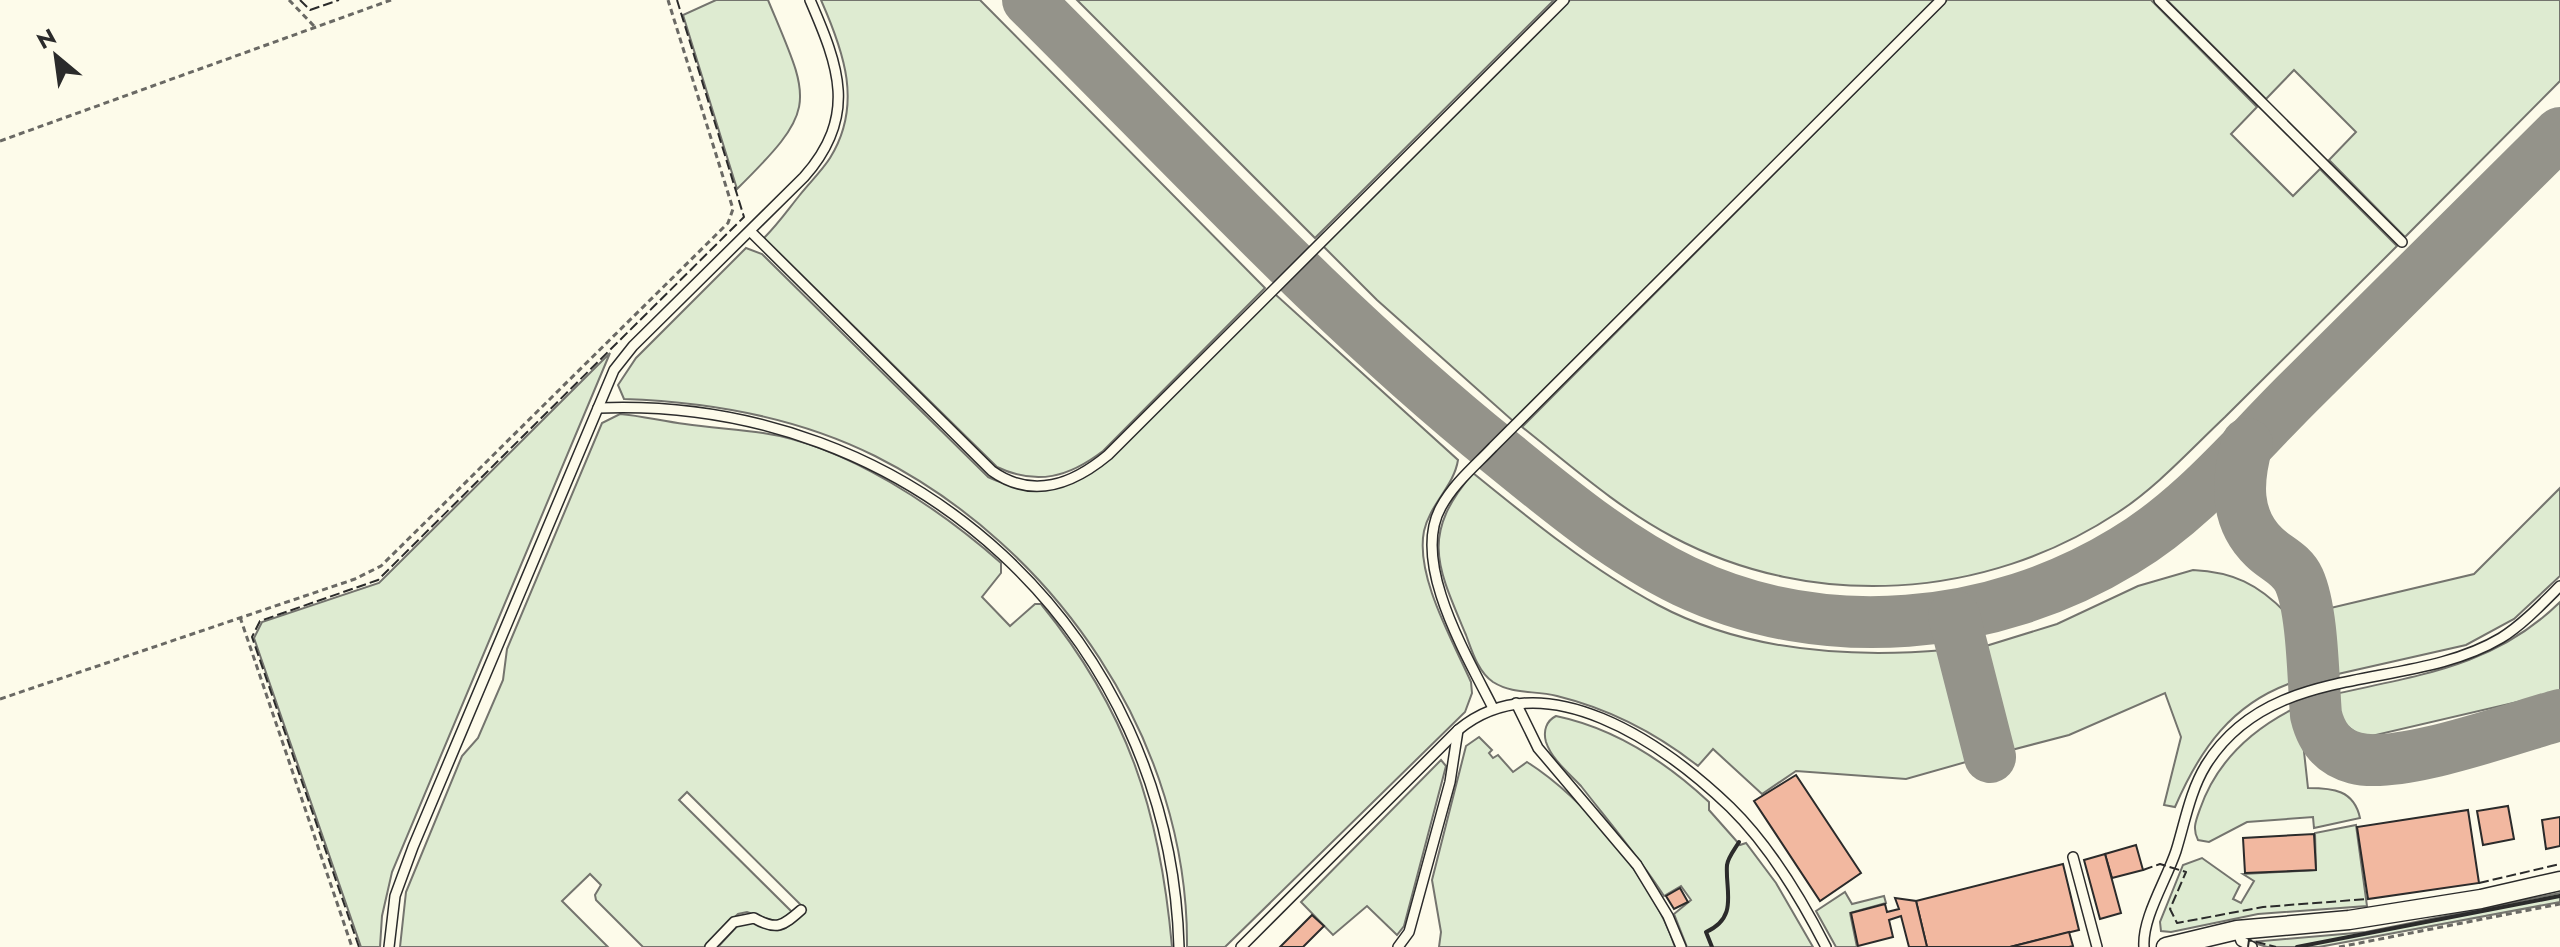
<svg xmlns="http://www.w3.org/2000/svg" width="2560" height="947" font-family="Jost,sans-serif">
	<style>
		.green { fill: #deebd1; stroke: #74746e; stroke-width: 2 }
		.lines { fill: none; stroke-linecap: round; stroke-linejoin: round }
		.taxiway { stroke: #94938a; stroke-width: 52 }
		.building { fill: #f2b8a0; stroke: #2b2b2b; stroke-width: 2 }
		.lane-casing { stroke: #2b2b2b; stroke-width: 12 }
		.street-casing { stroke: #2b2b2b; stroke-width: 21 }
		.path { stroke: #6a6964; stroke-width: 3; stroke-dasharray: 6 4; stroke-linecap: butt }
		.lane { stroke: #fdfbea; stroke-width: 9 }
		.street { stroke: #fdfbea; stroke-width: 18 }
		.fence { stroke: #2b2b2b; stroke-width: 2; stroke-dasharray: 10 4; stroke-linecap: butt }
		.wall { stroke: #2b2b2b; stroke-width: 4 }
	</style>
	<rect width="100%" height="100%" fill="#fdfbea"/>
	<g class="green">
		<path d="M716,0H768C811,103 820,107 737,189L683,15Z"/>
		<path d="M821,0H980L1265,288L1103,451C1069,477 1037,486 997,467L764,238C778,224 787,211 799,196C809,183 821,172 830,158C863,105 844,52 821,0Z"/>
		<path d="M1077,0H1554L1315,238Z"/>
		<path d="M1570,0H1937L1513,421L1377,300L1323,246Z"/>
		<path d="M1947,0H2151L2257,107L2231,134L2293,196L2320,169L2397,246C2340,303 2283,360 2225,417C2190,450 2157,487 2117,513C1985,600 1813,611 1673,537C1618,508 1570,465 1522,427Z"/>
		<path d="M2167,0H2560V81L2405,237L2329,160L2356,132L2294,70L2266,99Z"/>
		<path d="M746,248L762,254L988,477C1022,493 1051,492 1084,477L1275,294L1458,460C1454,486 1430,504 1424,531C1415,576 1453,641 1471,682L1472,693L1465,712L1225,947H1187C1189,741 1056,547 875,456C797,417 710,402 624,399L618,385L636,358Z"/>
		<path d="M610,353L392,872L382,916L380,947H361L254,638L262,622L379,583Z"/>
		<path d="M620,414C643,416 661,421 685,424C711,428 738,429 763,433C846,445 940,509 1001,563V573L982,597L1010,626L1035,604H1041C1128,711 1160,811 1172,947H718L739,924L748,920C780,936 782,934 806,910L687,792L679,800L792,912L778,922L747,912L738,914L704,947H643L596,900L595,895L601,885L590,874L562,901L608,947H400L406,892L462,756L478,738L503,680L507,649L602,423Z"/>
		<path d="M1473,473C1532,521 1591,569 1658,605C1744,651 1849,658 1945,650L1973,760L1906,779L1796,771L1762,794L1713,749L1698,766C1656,733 1610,709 1557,696C1533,690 1514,695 1493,682C1478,672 1472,651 1466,635C1437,566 1420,535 1473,473Z"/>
		<path d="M2560,488V576L2514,619L2466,645L2329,676L2322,610L2474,574Z"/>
		<path d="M2193,570C2233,572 2258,584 2286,613L2294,682C2232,703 2200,749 2175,807L2164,805L2181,737L2165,693L2069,735L2000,753L1973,650L2057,624L2138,586Z"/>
		<path d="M2560,602V692L2363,738L2343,723L2331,695C2418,675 2494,667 2560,602Z"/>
		<path d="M2299,706L2308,788C2333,788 2354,790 2360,818L2314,828L2313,817L2247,822L2209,842L2198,840C2192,829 2196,820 2200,809C2217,760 2253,728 2299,706Z"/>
		<path d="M1556,716C1614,728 1666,762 1709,802V810L1740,845L1746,843L1776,883L1813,947H1687L1674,914L1691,900L1681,886L1664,896C1639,857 1609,822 1581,786C1569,773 1552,760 1546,742C1543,731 1546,721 1556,716Z"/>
		<path d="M1479,737L1492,750L1489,753L1493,758L1498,755L1513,772L1527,762C1585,799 1653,881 1675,947H1439L1441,932L1432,880L1466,746Z"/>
		<path d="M1441,760L1446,766L1404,926L1397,935L1367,906L1333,935L1301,902Z"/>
		<path d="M2356,825L2367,906L2258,914L2171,932L2161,931L2160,922L2183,865L2202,858L2240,885L2233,899L2241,903L2254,881L2243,874L2316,870L2315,833Z"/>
		<path d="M1845,892L1852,904L1884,896L1886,903L1850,913L1857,947H1836L1816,911Z"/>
		<path d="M2560,893V902L2319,947H2267L2251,942L2366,932Z"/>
	</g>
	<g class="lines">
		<g class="taxiway">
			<path d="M1028,0C1182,153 1331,316 1500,452C1558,499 1616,548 1684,581C1824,647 1993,631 2124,551C2191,511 2242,449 2297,394C2384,307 2472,220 2560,133"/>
			<path d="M2247,444C2237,480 2234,518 2264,547C2276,559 2291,563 2299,580C2313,611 2313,680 2316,715C2321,736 2332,752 2355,758C2399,770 2512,728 2560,715"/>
			<path d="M1954,616L1990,757"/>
		</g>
	</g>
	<g class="building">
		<path d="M1796,775L1861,873L1820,901L1754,801Z"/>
		<path d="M2508,806L2514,839L2483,845L2477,811Z"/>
		<path d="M2468,810L2479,883L2368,899L2357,827Z"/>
		<path d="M2560,817V846L2546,849L2542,820Z"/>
		<path d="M2314,834L2316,870L2245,873L2243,838Z"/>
		<path d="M2136,845L2143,870L2112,878L2105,854Z"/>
		<path d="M2105,854L2121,913L2100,919L2084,860Z"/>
		<path d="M2063,864L2079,930L2010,947H1927L1916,901Z"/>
		<path d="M1680,888L1688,902L1674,909L1666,896Z"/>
		<path d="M1895,898L1916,901L1927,947H1909L1901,916L1889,920L1893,937L1858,946L1851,913L1885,904L1887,912L1899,909Z"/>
		<path d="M1312,915L1324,926L1303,947H1280Z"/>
		<path d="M2069,932L2073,946L2069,947H2010Z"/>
	</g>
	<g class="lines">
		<defs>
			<g id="lane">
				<path d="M2159,0L2402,242"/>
				<path d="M751,232L992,471C1033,500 1073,484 1108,455L1564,0"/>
				<path d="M598,408C911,395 1170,633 1179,947"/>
				<path d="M1516,703L1538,748L1637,865L1668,916L1681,947"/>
				<path d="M1493,708C1467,656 1410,562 1441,507C1454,483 1475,466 1493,447L1941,0"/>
				<path d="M2073,857L2097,947"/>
				<path d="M2237,930L2241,941L2252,947"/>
				<path d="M389,947L395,896L413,847L614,370L633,346L804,177C858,116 839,67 810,0"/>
				<path d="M710,947L734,922L754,918C776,931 783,926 801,910"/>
				<path d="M1241,947L1458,730C1544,659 1664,744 1730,807C1770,846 1801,898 1826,947"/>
				<path d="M1398,947L1409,932L1450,782L1458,730"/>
				<path d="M2144,947C2142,918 2166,881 2176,851C2185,822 2190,791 2206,765C2272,659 2409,693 2501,638C2522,625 2542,604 2560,586"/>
			</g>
			<path id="street" d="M2166,947L2237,930L2349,920L2481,899L2560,881"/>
		</defs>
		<use href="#lane" class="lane-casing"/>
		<use href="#street" class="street-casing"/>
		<g class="path">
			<path d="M289,0L314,26"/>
			<path d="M0,141L391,0"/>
			<path d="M240,617L352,947"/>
			<path d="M0,699L355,579L381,566L728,223L733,209L668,0"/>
			<path d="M2339,947L2560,904"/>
		</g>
		<use href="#lane" class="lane"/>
		<use href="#street" class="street"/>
		<g class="fence">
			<path d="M300,0L310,10L339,0"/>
			<path d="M2143,870L2160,864L2186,872L2170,909L2177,923L2263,907L2368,899"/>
			<path d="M2479,883L2560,864"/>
			<path d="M359,947L252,637L260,621L378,580L744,217L677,0"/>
			<path d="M2248,947L2249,940L2276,947"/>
		</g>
		<g class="wall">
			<path d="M1712,947L1706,932C1739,917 1725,891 1727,865C1728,857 1735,849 1739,842"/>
			<path d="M2297,947L2560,896"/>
		</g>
	</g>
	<g transform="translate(56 56) rotate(331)" stroke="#fdfbea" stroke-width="6" paint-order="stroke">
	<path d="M0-6L14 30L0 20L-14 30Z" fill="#2b2b2b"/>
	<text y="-12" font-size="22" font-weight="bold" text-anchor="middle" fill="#2b2b2b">N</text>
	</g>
</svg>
